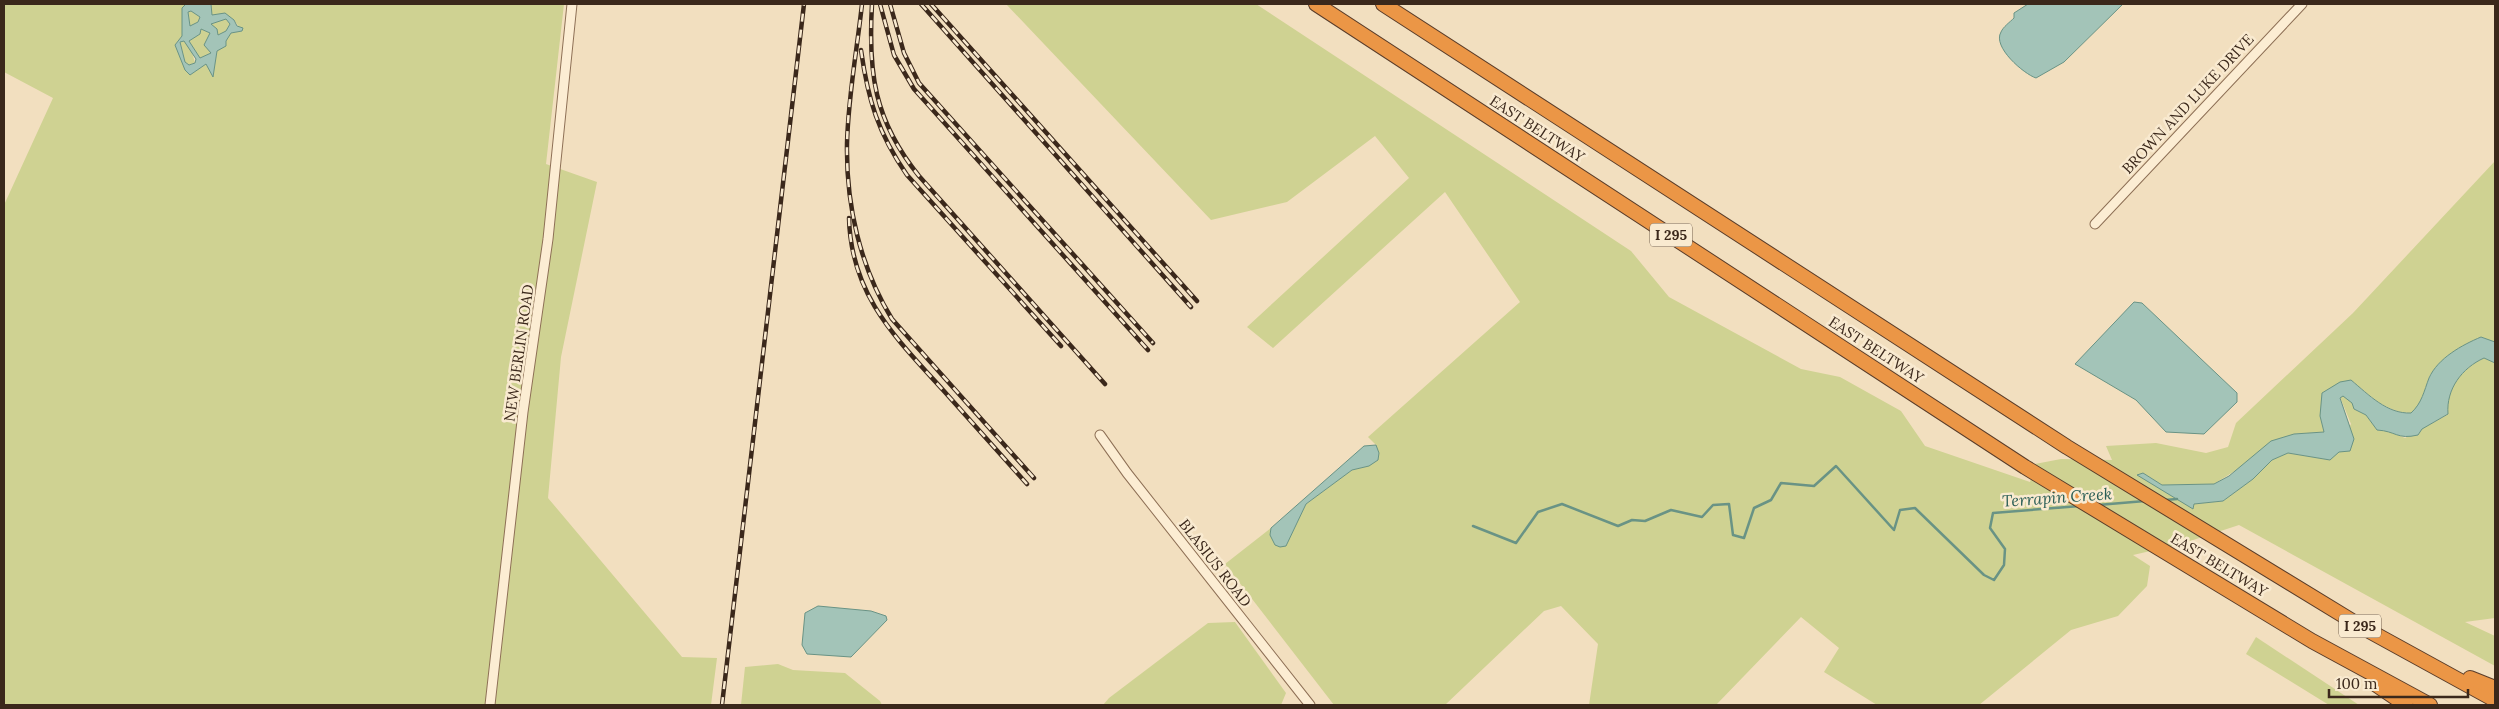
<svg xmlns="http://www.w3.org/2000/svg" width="2499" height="709" font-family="Lora,serif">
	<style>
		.green { fill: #cfd292 }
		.water { fill: #a3c4b8; stroke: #699385; fill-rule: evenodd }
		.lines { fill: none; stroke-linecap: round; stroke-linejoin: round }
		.stream { stroke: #699385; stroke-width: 2.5 }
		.minor-casing { stroke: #8d6f55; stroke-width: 11 }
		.highway-casing { stroke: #5a3d2a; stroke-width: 16 }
		.minor { stroke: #fcedd3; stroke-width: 9 }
		.highway { stroke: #eb9646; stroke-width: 14 }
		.rail-casing { stroke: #3b281b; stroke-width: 4.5 }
		.rail { stroke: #f9ead0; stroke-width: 2.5; stroke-dasharray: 8; stroke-linecap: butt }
		.labels { text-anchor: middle; stroke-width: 5; stroke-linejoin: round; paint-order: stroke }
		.shield { fill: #f9ead0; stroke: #746251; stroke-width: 1 }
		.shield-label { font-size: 14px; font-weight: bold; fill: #3b281b }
		.street-label { font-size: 15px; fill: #3b281b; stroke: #f9ead0 }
		.water-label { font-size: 16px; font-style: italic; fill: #295d55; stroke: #f9ead0 }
	</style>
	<rect width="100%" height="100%" fill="#f2dfbf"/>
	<g class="green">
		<path d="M4,4H186L182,8V36L175,45L190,75L206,64L213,76L217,51L231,33L242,31L234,20L211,15V4H564L546,164L597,182L561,357L548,498L682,657L717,658L711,705H4V205L53,98L4,72Z"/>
		<path d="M1006,4H1256L1631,251L1669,297L1801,369L1840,377L1901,411L1925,446L2030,482L2035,464L2061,459L2112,460L2106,446L2156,443L2206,453L2228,447L2236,423L2353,313L2495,161V342L2481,337L2430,375L2419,406L2411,413C2387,413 2369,395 2351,380L2320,416L2324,432L2294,434L2214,484L2162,485L2143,473L2193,509L2194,504L2223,501L2253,479L2272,460L2288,453L2330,460L2351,424L2340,397L2344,396L2352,403L2354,409L2366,415L2377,430H2386L2405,438L2447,415C2446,389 2462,368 2484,358L2495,363V618L2465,622L2495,636V666L2239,525L2181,544L2133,555L2150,566L2147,586L2118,616L2071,630L1979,705H1877L1824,672L1839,648L1801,617L1716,705H1589L1598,644L1561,606L1544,611L1445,705H1334L1225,564L1271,528L1270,535L1286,545L1306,504L1352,470L1369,466L1376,445L1368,437L1520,302L1445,192L1273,348L1247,327L1409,178L1375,136L1287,202L1211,220Z"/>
		<path d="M191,11L200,17L198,22L190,27L188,12Z"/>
		<path d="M226,18L230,23L226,32L218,35L210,24Z"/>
		<path d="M201,29L210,33L211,53L200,59L189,41L200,34Z"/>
		<path d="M184,40L191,49L195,63L189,65L185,62L180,41Z"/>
		<path d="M1235,622L1286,693L1281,705H1103L1109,698L1208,623Z"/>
		<path d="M2256,637L2359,705H2329L2246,654Z"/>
		<path d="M778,664L793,670L845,673L880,701L882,705H741L745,667Z"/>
	</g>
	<g class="water">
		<path d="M186,4H211L212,15L225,13L234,20L237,26L243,28L242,31L231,33L226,41V46L217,51L213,77L206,64L190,75L185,70L175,45L182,36V8ZM191,11L200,17L198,22L190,26L188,12ZM226,19L230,24L226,31L218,35L217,29L211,24ZM201,29L210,33L204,45L211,53L200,58L189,41L200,34ZM184,41L196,59L195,63L189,65L185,62L180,42Z"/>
		<path d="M2028,4H2123L2064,62L2036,78C2024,74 1992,47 2001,32C2003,27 2010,22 2014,18V13Z"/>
		<path d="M2134,302L2142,303L2237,393V402L2204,434L2166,432L2136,400L2075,364Z"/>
		<path d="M2481,337L2495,342V363L2484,358C2462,368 2446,389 2448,414L2422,429L2418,435C2397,440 2396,431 2377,430L2366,415L2354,409L2352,403L2343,396L2340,398L2354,439L2350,451L2339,452L2330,460L2288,453L2272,460L2253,479L2223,501L2194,504L2193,509L2137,475L2143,473L2162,485L2214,484L2229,476L2271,441L2294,434L2324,432L2320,416L2322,393L2340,382L2351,380C2369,395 2387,414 2411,413C2422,403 2424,391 2429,378C2438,358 2462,345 2481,337Z"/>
		<path d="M1376,445L1379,453L1378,460L1369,466L1352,470L1306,504L1286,546L1280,547L1275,545L1270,535L1271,528L1364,446Z"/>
		<path d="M818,606L871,611L886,616L887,620L851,657L807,654L802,645L805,613Z"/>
	</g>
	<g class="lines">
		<g class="stream">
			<path d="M2165,500L2177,499"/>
			<path d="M2098,505L2145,501"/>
			<path d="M1473,526L1516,543L1538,512L1562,504L1618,526L1632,520L1645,521L1671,510L1702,517L1713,505L1729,504L1733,535L1744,538L1754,508L1771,500L1781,483L1814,486L1836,466L1894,530L1900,510L1915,508L1984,575L1994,580L2004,565L2005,549L1990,528L1993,513L2080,506"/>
		</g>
		<defs>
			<g id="minor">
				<path d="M2095,224L2302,4"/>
				<path d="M1100,435L1127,473L1310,705"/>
				<path d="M490,705L523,412L548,239L572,4"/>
			</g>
			<g id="highway">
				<path d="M1316,4L2025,467L2312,641L2430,705"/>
				<path d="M1383,4L2067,447L2362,627L2495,700"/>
				<path d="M2470,678L2495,688"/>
				<path d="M2375,684L2406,705"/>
			</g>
		</defs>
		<use href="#minor" class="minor-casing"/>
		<use href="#highway" class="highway-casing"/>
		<use href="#minor" class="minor"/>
		<use href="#highway" class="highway"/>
		<defs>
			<g id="rail">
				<path d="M862,4C857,50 848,97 847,144C846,205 860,267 892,319L1034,478"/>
				<path d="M872,4C868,73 874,120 919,176L1105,384"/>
				<path d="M880,4L894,55L914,89L1148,350"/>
				<path d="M890,4L904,53L919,83L1153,343"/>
				<path d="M921,4L1191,307"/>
				<path d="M931,4L1197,301"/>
				<path d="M861,50C868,100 878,133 907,175L1061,346"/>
				<path d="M849,218C851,295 895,337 943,390C971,421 999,453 1027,484"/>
				<path d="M722,705L804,4"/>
			</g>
		</defs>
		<use href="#rail" class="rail-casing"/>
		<use href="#rail" class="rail"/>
	</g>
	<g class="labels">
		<g class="shield">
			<rect x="1650" y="223.5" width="42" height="23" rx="4"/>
			<rect x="2339" y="614.5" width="42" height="23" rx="4"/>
		</g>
		<g class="shield-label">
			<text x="1671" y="240">I 295</text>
			<text x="2360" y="631">I 295</text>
		</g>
		<g class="street-label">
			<text transform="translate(2188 104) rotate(-47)" y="5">BROWN AND LUKE DRIVE</text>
			<text transform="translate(1537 129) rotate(33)" y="5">EAST BELTWAY</text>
			<text transform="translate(1876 350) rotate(33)" y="5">EAST BELTWAY</text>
			<text transform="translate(519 353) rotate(-82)" y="5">NEW BERLIN ROAD</text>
			<text transform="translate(1215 563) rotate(52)" y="5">BLASIUS ROAD</text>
			<text transform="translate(2219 565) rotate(31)" y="5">EAST BELTWAY</text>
		</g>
		<g class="water-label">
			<text transform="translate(2057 497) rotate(-4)" y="6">Terrapin Creek</text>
		</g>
	</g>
	<rect width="2499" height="709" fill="none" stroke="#3b281b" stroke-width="10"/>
	<path d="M2329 689v8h139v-8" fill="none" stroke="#3b281b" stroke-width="2.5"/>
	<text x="2336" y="689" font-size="15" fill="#3b281b" stroke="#f9ead0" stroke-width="4" paint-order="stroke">100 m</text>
</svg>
